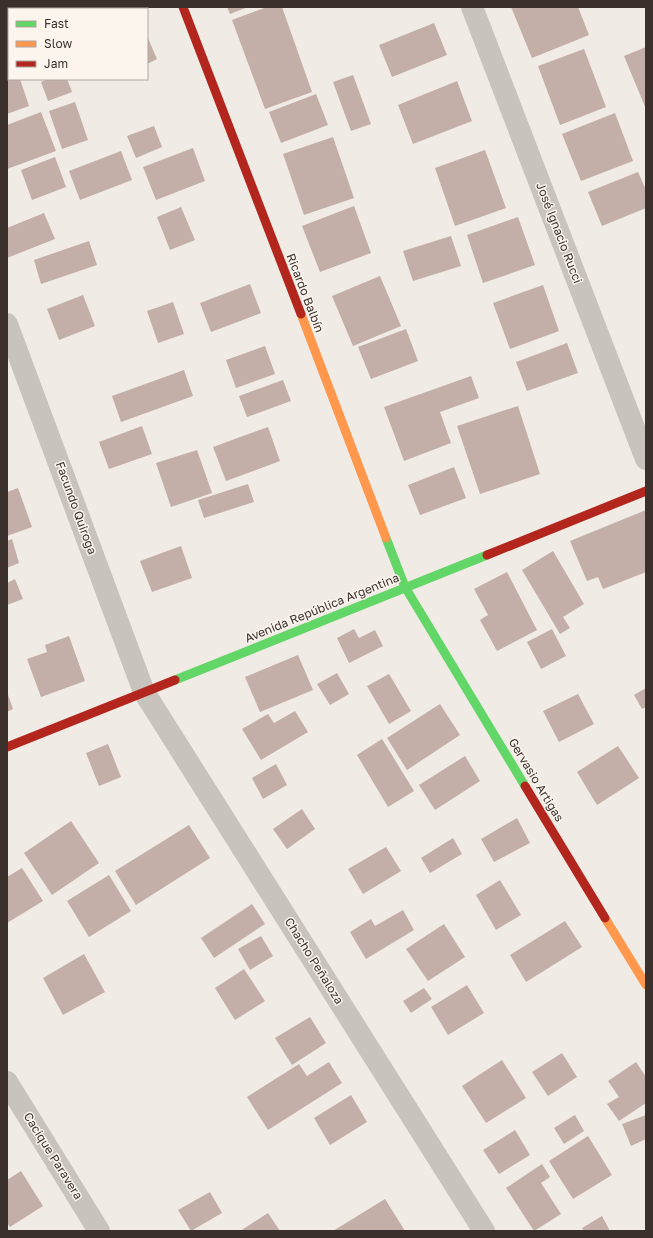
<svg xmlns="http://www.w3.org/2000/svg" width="653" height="1238" font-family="'Golos Text',sans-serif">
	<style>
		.building { fill: #c3afa7 }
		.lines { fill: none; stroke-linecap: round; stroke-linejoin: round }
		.street { stroke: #c9c3be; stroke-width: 22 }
		.fast { stroke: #63d668; stroke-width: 9 }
		.slow { stroke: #ff974d; stroke-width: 9 }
		.jam { stroke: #b3261e; stroke-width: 9 }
		.labels { text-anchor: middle; stroke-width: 3; stroke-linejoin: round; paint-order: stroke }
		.street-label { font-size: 12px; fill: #3b302b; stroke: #fbf5ee }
	</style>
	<rect width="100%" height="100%" fill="#f0ebe5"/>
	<g class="building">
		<path d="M7,7H14L15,9H9V28H7Z"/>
		<path d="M55,7H80L75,9H56Z"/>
		<path d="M227,7H248L230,14Z"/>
		<path d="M267,7H282L312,92L265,109L232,20Z"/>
		<path d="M511,7H578L589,35L532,58Z"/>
		<path d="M434,23L447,55L392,77L379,45Z"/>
		<path d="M147,36L157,59L147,64Z"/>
		<path d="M646,47V109L624,56Z"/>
		<path d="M584,49L606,107L560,125L538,66Z"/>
		<path d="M353,75L371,124L351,131L333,82Z"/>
		<path d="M9,77V79H20L29,106L7,114V78Z"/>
		<path d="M48,79H67L72,92L48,101L41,82Z"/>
		<path d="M457,81L472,121L413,144L398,105Z"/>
		<path d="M316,94L328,125L281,143L269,112Z"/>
		<path d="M75,102L88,140L62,149L49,111Z"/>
		<path d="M41,112L56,151L7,169V125Z"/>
		<path d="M615,113L633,161L581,181L562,134Z"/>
		<path d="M154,126L162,147L136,158L127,136Z"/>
		<path d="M333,137L354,198L304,215L283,154Z"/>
		<path d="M193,148L205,181L156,200L143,167Z"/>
		<path d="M485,150L506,208L455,226L435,168Z"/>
		<path d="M121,151L132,180L80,200L69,171Z"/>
		<path d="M55,157L66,187L32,200L21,170Z"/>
		<path d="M638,172L646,190V208L602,226L588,192Z"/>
		<path d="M354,206L371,253L320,272L302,226Z"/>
		<path d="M181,207L195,240L170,250L157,217Z"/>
		<path d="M44,213L55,239L7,258V228Z"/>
		<path d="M518,217L535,265L483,283L467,235Z"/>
		<path d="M451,236L461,266L413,281L403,251Z"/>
		<path d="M89,241L97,265L41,284L34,260Z"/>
		<path d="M380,276L401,326L353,346L332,296Z"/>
		<path d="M250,284L261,313L211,332L200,303Z"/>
		<path d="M543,285L559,331L510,349L493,303Z"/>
		<path d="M83,295L95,326L59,340L47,309Z"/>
		<path d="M173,302L184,334L158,343L147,311Z"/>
		<path d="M406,329L418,361L371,379L358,347Z"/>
		<path d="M567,343L578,373L527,391L516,362Z"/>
		<path d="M265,346L275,374L236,388L226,360Z"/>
		<path d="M184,370L193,396L121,422L112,396Z"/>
		<path d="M471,376L479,398L440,412L451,443L404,461L384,407Z"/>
		<path d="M283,380L291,401L247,417L239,396Z"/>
		<path d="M518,406L540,474L480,494L457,426Z"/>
		<path d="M142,426L152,454L109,469L99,442Z"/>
		<path d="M268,427L280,461L226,481L213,447Z"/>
		<path d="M197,450L212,493L171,507L156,463Z"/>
		<path d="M454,467L466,498L420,515L408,485Z"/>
		<path d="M248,484L254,502L204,518L198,500Z"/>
		<path d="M18,488L32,527L7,536V492Z"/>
		<path d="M646,510V572L603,589L598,577L587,581L570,541Z"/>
		<path d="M12,539L19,563L7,568V541Z"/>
		<path d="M181,546L192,578L152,592L140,561Z"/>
		<path d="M553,551L584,604L563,617L570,628L560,634L522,570Z"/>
		<path d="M507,572L537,630L497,651L480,620L488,615L474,589Z"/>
		<path d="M15,579L23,599L7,605V583Z"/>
		<path d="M354,629L359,638L375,630L383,646L349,663L337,638Z"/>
		<path d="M552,629L566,656L541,669L527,642Z"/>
		<path d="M69,636L85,681L41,697L27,659L47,652L45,645Z"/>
		<path d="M298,655L313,690L260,712L245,677Z"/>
		<path d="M337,673L349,694L330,705L317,684Z"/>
		<path d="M389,674L411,711L389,724L367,686Z"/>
		<path d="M646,688V707L642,709L634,695Z"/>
		<path d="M7,692L13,709L7,712Z"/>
		<path d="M578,694L594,724L559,742L543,711Z"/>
		<path d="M440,704L460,735L407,770L387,738Z"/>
		<path d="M295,711L308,732L261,760L242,729L268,714L274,723Z"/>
		<path d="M382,739L414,791L388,807L357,755Z"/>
		<path d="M108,744L121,777L99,786L86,753Z"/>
		<path d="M618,746L639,778L597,805L577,772Z"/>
		<path d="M465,756L480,781L435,810L419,785Z"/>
		<path d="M276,764L287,785L263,799L252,778Z"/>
		<path d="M302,809L315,829L287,849L273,829Z"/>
		<path d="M517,818L530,843L494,862L481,839Z"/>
		<path d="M71,821L99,863L52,895L24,853Z"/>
		<path d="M189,825L210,858L136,905L115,871Z"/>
		<path d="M453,838L462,854L430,873L421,858Z"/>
		<path d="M386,847L401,871L363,894L348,869Z"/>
		<path d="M22,868L43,901L7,923V877Z"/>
		<path d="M109,875L131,911L89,937L67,901Z"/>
		<path d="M500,880L521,915L496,930L476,895Z"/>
		<path d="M252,904L265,924L214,958L201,938Z"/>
		<path d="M403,910L414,930L366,959L350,932L371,919L375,926Z"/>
		<path d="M565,921L582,947L526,982L510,955Z"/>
		<path d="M444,924L465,957L428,981L406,949Z"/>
		<path d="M261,936L273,956L250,970L238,949Z"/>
		<path d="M84,954L105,992L63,1015L43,978Z"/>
		<path d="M244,969L265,1001L235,1020L215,988Z"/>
		<path d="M467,985L484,1013L448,1035L431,1007Z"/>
		<path d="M424,988L432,999L411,1013L403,1001Z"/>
		<path d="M310,1017L326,1043L292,1065L275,1038Z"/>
		<path d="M562,1053L577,1077L548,1096L532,1072Z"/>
		<path d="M502,1060L526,1098L486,1123L462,1086Z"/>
		<path d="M329,1062L342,1083L268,1130L247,1097L299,1064L307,1076Z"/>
		<path d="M636,1062L646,1077V1103L619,1121L607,1104L619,1097L608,1081Z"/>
		<path d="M351,1095L367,1122L330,1145L314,1118Z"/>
		<path d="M575,1115L584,1131L564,1144L554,1128Z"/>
		<path d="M646,1115V1139L631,1146L622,1124Z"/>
		<path d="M515,1130L530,1155L499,1174L483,1150Z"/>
		<path d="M588,1136L612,1175L573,1199L549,1161Z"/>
		<path d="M542,1164L550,1177L541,1183L561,1214L534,1231L506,1188Z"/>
		<path d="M21,1171L43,1206L10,1227L7,1223V1180Z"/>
		<path d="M210,1192L222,1213L191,1231L178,1210Z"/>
		<path d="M385,1199L405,1231H333Z"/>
		<path d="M268,1213L280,1231H240Z"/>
		<path d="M602,1216L610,1231H584L582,1228Z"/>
	</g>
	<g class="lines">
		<g class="street">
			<path d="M472,7L646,459"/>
			<path d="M7,324L144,692L484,1231"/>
			<path d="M7,1082L99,1231"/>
		</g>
		<g class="fast">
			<path d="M386,538L405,587L525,786"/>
			<path d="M175,680L487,555"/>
		</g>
		<g class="slow">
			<path d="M301,314L386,538"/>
			<path d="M605,918L646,985"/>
		</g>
		<g class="jam">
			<path d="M183,7L301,314"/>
			<path d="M487,555L646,491"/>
			<path d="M7,747L175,680"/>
			<path d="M525,786L605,918"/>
		</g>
	</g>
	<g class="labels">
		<g class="street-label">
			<text transform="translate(559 233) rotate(69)" y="4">José Ignacio Rucci</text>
			<text transform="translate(305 293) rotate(69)" y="4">Ricardo Balbín</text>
			<text transform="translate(76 508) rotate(70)" y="4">Facundo Quiroga</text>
			<text transform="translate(322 608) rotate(-22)" y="4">Avenida República Argentina</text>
			<text transform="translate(536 780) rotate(59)" y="4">Gervasio Artigas</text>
			<text transform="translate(314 961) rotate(58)" y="4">Chacho Peñaloza</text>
			<text transform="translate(53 1156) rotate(58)" y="4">Cacique Paravera</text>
		</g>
	</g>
	<rect width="653" height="1238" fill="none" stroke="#3b302b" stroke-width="16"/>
	<rect x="8" y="8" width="140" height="72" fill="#fbf5ee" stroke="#aea6a0"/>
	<rect x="16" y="21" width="20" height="6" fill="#63d668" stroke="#aea6a0"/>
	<text x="44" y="28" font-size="12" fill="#3b302b">Fast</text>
	<rect x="16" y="41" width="20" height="6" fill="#ff974d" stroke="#aea6a0"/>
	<text x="44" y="48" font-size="12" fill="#3b302b">Slow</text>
	<rect x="16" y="61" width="20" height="6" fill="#b3261e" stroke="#aea6a0"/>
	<text x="44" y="68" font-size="12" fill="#3b302b">Jam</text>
</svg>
